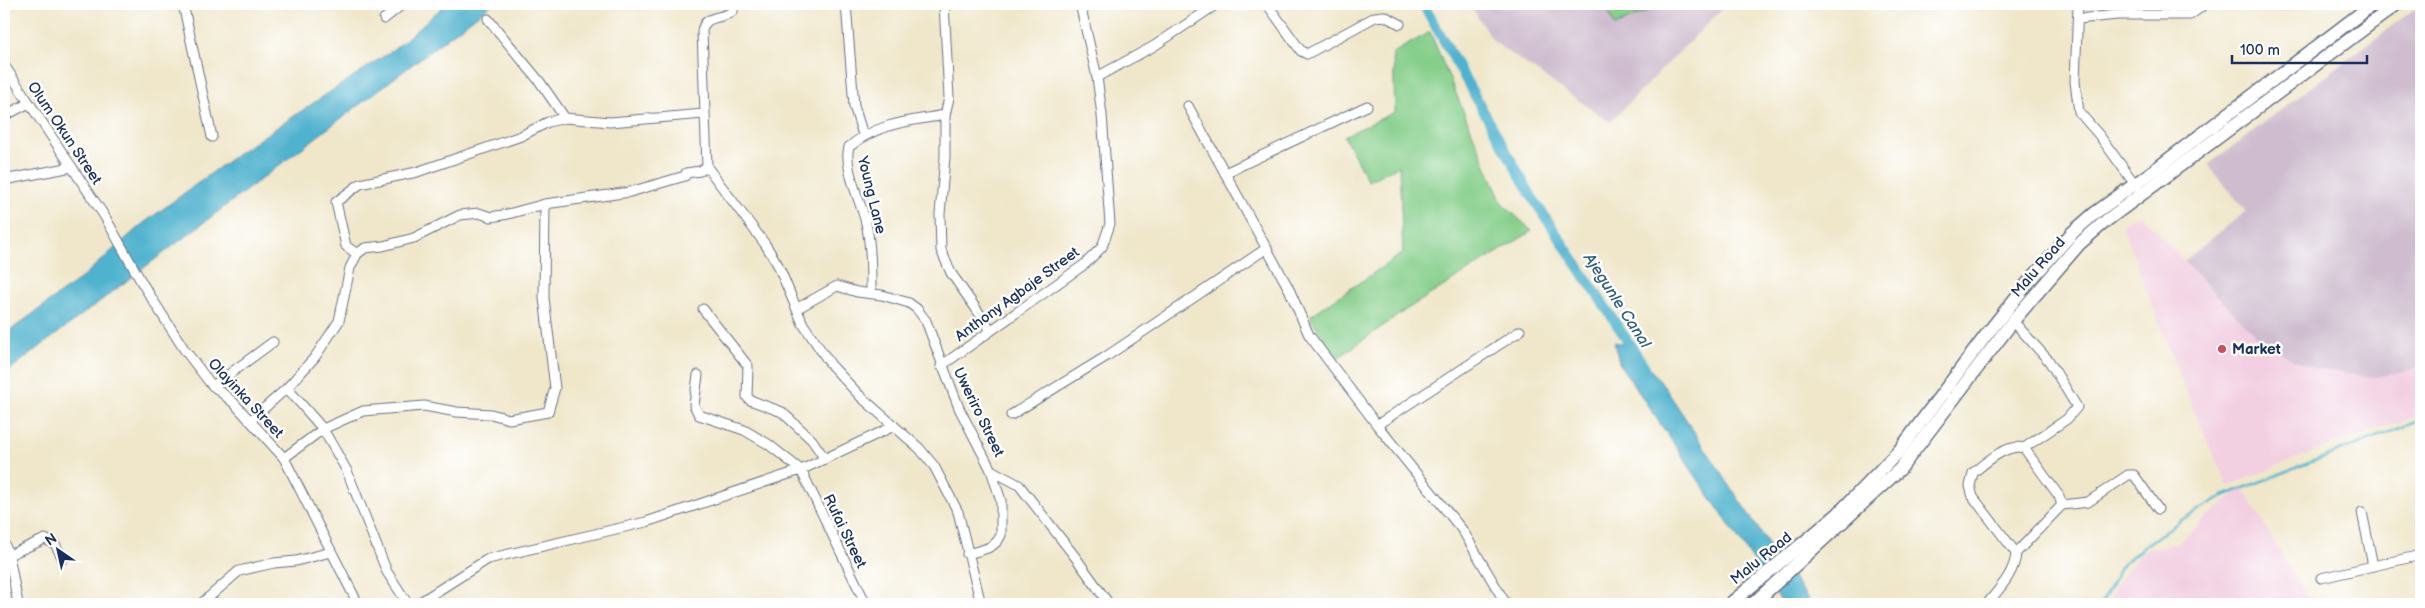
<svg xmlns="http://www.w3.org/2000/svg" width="2425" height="608" font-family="'Balsamiq Sans',sans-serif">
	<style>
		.built { fill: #f2cfe1 }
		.industrial { fill: #cfbdcf }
		.green { fill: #86cf8b; stroke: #507f74 }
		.water { fill: #4fb2ce; stroke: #357096 }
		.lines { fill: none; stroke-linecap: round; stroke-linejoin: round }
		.stream { stroke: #4fb2ce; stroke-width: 2.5 }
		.canal { stroke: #4fb2ce; stroke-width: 10 }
		.minor-casing { stroke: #666f84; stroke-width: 11 }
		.secondary-casing { stroke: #666f84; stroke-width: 15 }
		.minor { stroke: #fff; stroke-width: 9 }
		.secondary { stroke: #fff; stroke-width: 12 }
		.poi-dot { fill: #d1495b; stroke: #fff; stroke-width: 2 }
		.labels { text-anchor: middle; stroke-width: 5; stroke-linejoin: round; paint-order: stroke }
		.street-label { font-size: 15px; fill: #1b2f5e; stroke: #fff }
		.poi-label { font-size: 15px; font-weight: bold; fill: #1b2f5e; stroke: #fff; text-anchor: start }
		.water-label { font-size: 16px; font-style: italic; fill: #2d5d85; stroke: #fff }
	</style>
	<rect width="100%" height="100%" fill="#fff"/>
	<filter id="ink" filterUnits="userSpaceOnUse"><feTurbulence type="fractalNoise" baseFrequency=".02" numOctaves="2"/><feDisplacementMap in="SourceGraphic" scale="10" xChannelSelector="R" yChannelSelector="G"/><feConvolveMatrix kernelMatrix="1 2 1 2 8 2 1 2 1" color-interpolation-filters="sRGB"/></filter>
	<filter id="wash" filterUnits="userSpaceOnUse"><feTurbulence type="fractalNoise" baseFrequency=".0096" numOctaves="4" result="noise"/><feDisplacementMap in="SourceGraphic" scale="20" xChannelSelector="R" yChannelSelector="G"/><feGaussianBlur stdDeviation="1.12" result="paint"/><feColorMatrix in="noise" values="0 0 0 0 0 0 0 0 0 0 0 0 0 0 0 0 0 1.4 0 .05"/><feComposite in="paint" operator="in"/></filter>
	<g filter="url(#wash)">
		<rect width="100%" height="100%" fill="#f0e7cb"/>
		<g class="built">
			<path d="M2140,214L2258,338L2410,371L2421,366V415L2329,445L2228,486L2194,412L2121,224Z"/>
			<path d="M2242,487L2311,604H2106L2120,579L2143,550L2178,543Z"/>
		</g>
		<g class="industrial">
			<path d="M1469,4H1727L1610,122L1494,42Z"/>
			<path d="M2421,4V366L2410,371L2375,377L2316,369L2293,360L2258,338L2184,261L2246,211L2208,165Z"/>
		</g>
		<g class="green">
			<path d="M1605,4H1662L1615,26Z"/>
			<path d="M1430,32L1502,203L1532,231L1404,311L1336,359L1310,316L1403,253L1399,166L1368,181L1344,136L1395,112L1393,53Z"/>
		</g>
		<g class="water">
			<path d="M446,4H492L4,374V335L80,279L141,225L240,152L396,48Z"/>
			<path d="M1614,342L1626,344L1660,380L1777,557L1812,604H1783L1620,365Z"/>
		</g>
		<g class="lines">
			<path class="stream" d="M2101,604L2121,566L2144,546L2183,519L2223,496L2421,420"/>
			<path class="canal" d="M1423,4L1532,197L1645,367"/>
		</g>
	</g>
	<g filter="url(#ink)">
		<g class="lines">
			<defs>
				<g id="minor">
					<path d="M183,4L212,137"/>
					<path d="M734,4L733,11C721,20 705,14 702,31L707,167L765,244L778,265L803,324L831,365L860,396L919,448L934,466L958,512L981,604"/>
					<path d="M846,4L854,106L863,135"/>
					<path d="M944,4L949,98L945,115V157L940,214L941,250L951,273L991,330"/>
					<path d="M1267,4L1301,51L1307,54L1375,17L1384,16L1400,24"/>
					<path d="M2078,4L2075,82L2079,112L2099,135L2137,187"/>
					<path d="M384,19L403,4"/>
					<path d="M488,19L540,82L565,118L610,122L704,114"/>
					<path d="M2078,19L2117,15H2190L2205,4"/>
					<path d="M4,65L105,217L142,283L184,349L210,383L234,403L284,458L358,604"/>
					<path d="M1097,77L1154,46L1217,4"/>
					<path d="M1188,106L1289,289L1309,335L1377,425L1463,531L1506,604"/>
					<path d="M4,116L29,103"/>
					<path d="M1225,173L1367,106"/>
					<path d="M4,180L72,167"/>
					<path d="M357,254L365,248L383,246L414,238L460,215L479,213L491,217L508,214L545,204L630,192L685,176L686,173L700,171L707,167"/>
					<path d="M871,293C871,269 871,246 866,223C861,202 843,167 849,147C877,123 910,121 945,115"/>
					<path d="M798,308L837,286L857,292L882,295L909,303L917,309L926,321L959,408L991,470L1001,501V535C995,549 981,550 967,554"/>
					<path d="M703,309L748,366L747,397L750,400L782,412L812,440L825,459"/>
					<path d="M941,366L1085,264L1102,247L1110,224L1102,115L1097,77L1080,4"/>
					<path d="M698,375L694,405L699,415L744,430L768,444L801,470L866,604"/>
					<path d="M213,386L273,342"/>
					<path d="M287,388L323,429L347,471L387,572L408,604"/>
					<path d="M1011,415L1107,356L1267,248"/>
					<path d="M251,420L287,388L315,357L339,321L350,268L357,254L346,246L336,202L360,184L417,172L521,136L548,122L565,118"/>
					<path d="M1377,425L1520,331"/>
					<path d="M284,458L323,429L363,411L424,406L457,412L491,414L509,419L548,412L555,388L544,298L545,204"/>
					<path d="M991,470L1019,485L1076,558L1109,604"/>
					<path d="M2062,505L2088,502L2128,475H2134L2158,509"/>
					<path d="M2362,512L2373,566L2421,555"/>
					<path d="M4,543L9,555L18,604"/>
					<path d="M2016,553L1973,497L1970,486L1973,473C1985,463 2007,443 2024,448"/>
					<path d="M9,555L45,539L55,544L63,559"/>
					<path d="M2321,578L2373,566"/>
					<path d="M201,604L239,571L274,563L296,561L331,552"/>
					<path d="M417,604L488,559L646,522L801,470L894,426"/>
					<path d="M1987,604C1999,589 2015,573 2016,553L2062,505L2059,496L2024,448L2067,419L2077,407L2049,361L2013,321"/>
				</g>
				<g id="secondary">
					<path d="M1730,604L1838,514L1899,451L1987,334L2027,284L2072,233L2095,213L2156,169L2373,4"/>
					<path d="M1753,604L1900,469L2013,321L2079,244L2107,220L2397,4"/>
				</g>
			</defs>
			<use href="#minor" class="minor-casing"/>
			<use href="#secondary" class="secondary-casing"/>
			<use href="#minor" class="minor"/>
			<use href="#secondary" class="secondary"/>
		</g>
	</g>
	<circle class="poi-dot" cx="2222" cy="349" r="5"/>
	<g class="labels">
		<g class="street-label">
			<text transform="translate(65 133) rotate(56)" y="5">Olum Okun Street</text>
			<text transform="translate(872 195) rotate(76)" y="5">Young Lane</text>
			<text transform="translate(2038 267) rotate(-49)" y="5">Malu Road</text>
			<text transform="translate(1017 294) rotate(-36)" y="5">Anthony Agbaje Street</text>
			<text transform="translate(246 398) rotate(47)" y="5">Olayinka Street</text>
			<text transform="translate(979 412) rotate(64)" y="5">Uweriro Street</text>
			<text transform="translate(845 531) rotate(64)" y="5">Rufai Street</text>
			<text transform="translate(1761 558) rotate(-39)" y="5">Malu Road</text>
		</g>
		<g class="poi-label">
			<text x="2232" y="354">Market</text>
		</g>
		<g class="water-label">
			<text transform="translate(1618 300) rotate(57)" y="6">Ajegunle Canal</text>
		</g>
	</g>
	<rect width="2425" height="608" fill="none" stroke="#fff" stroke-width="20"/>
	<g transform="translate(58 550) rotate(326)" stroke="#ffffff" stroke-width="4" paint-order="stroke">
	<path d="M0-4L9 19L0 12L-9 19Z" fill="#1b2f5e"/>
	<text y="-8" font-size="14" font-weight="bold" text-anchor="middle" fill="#1b2f5e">N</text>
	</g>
	<path d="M2232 55v8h135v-8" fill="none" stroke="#1b2f5e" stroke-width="2.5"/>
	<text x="2240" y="55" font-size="15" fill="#1b2f5e" stroke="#ffffff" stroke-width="4" paint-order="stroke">100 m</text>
</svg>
